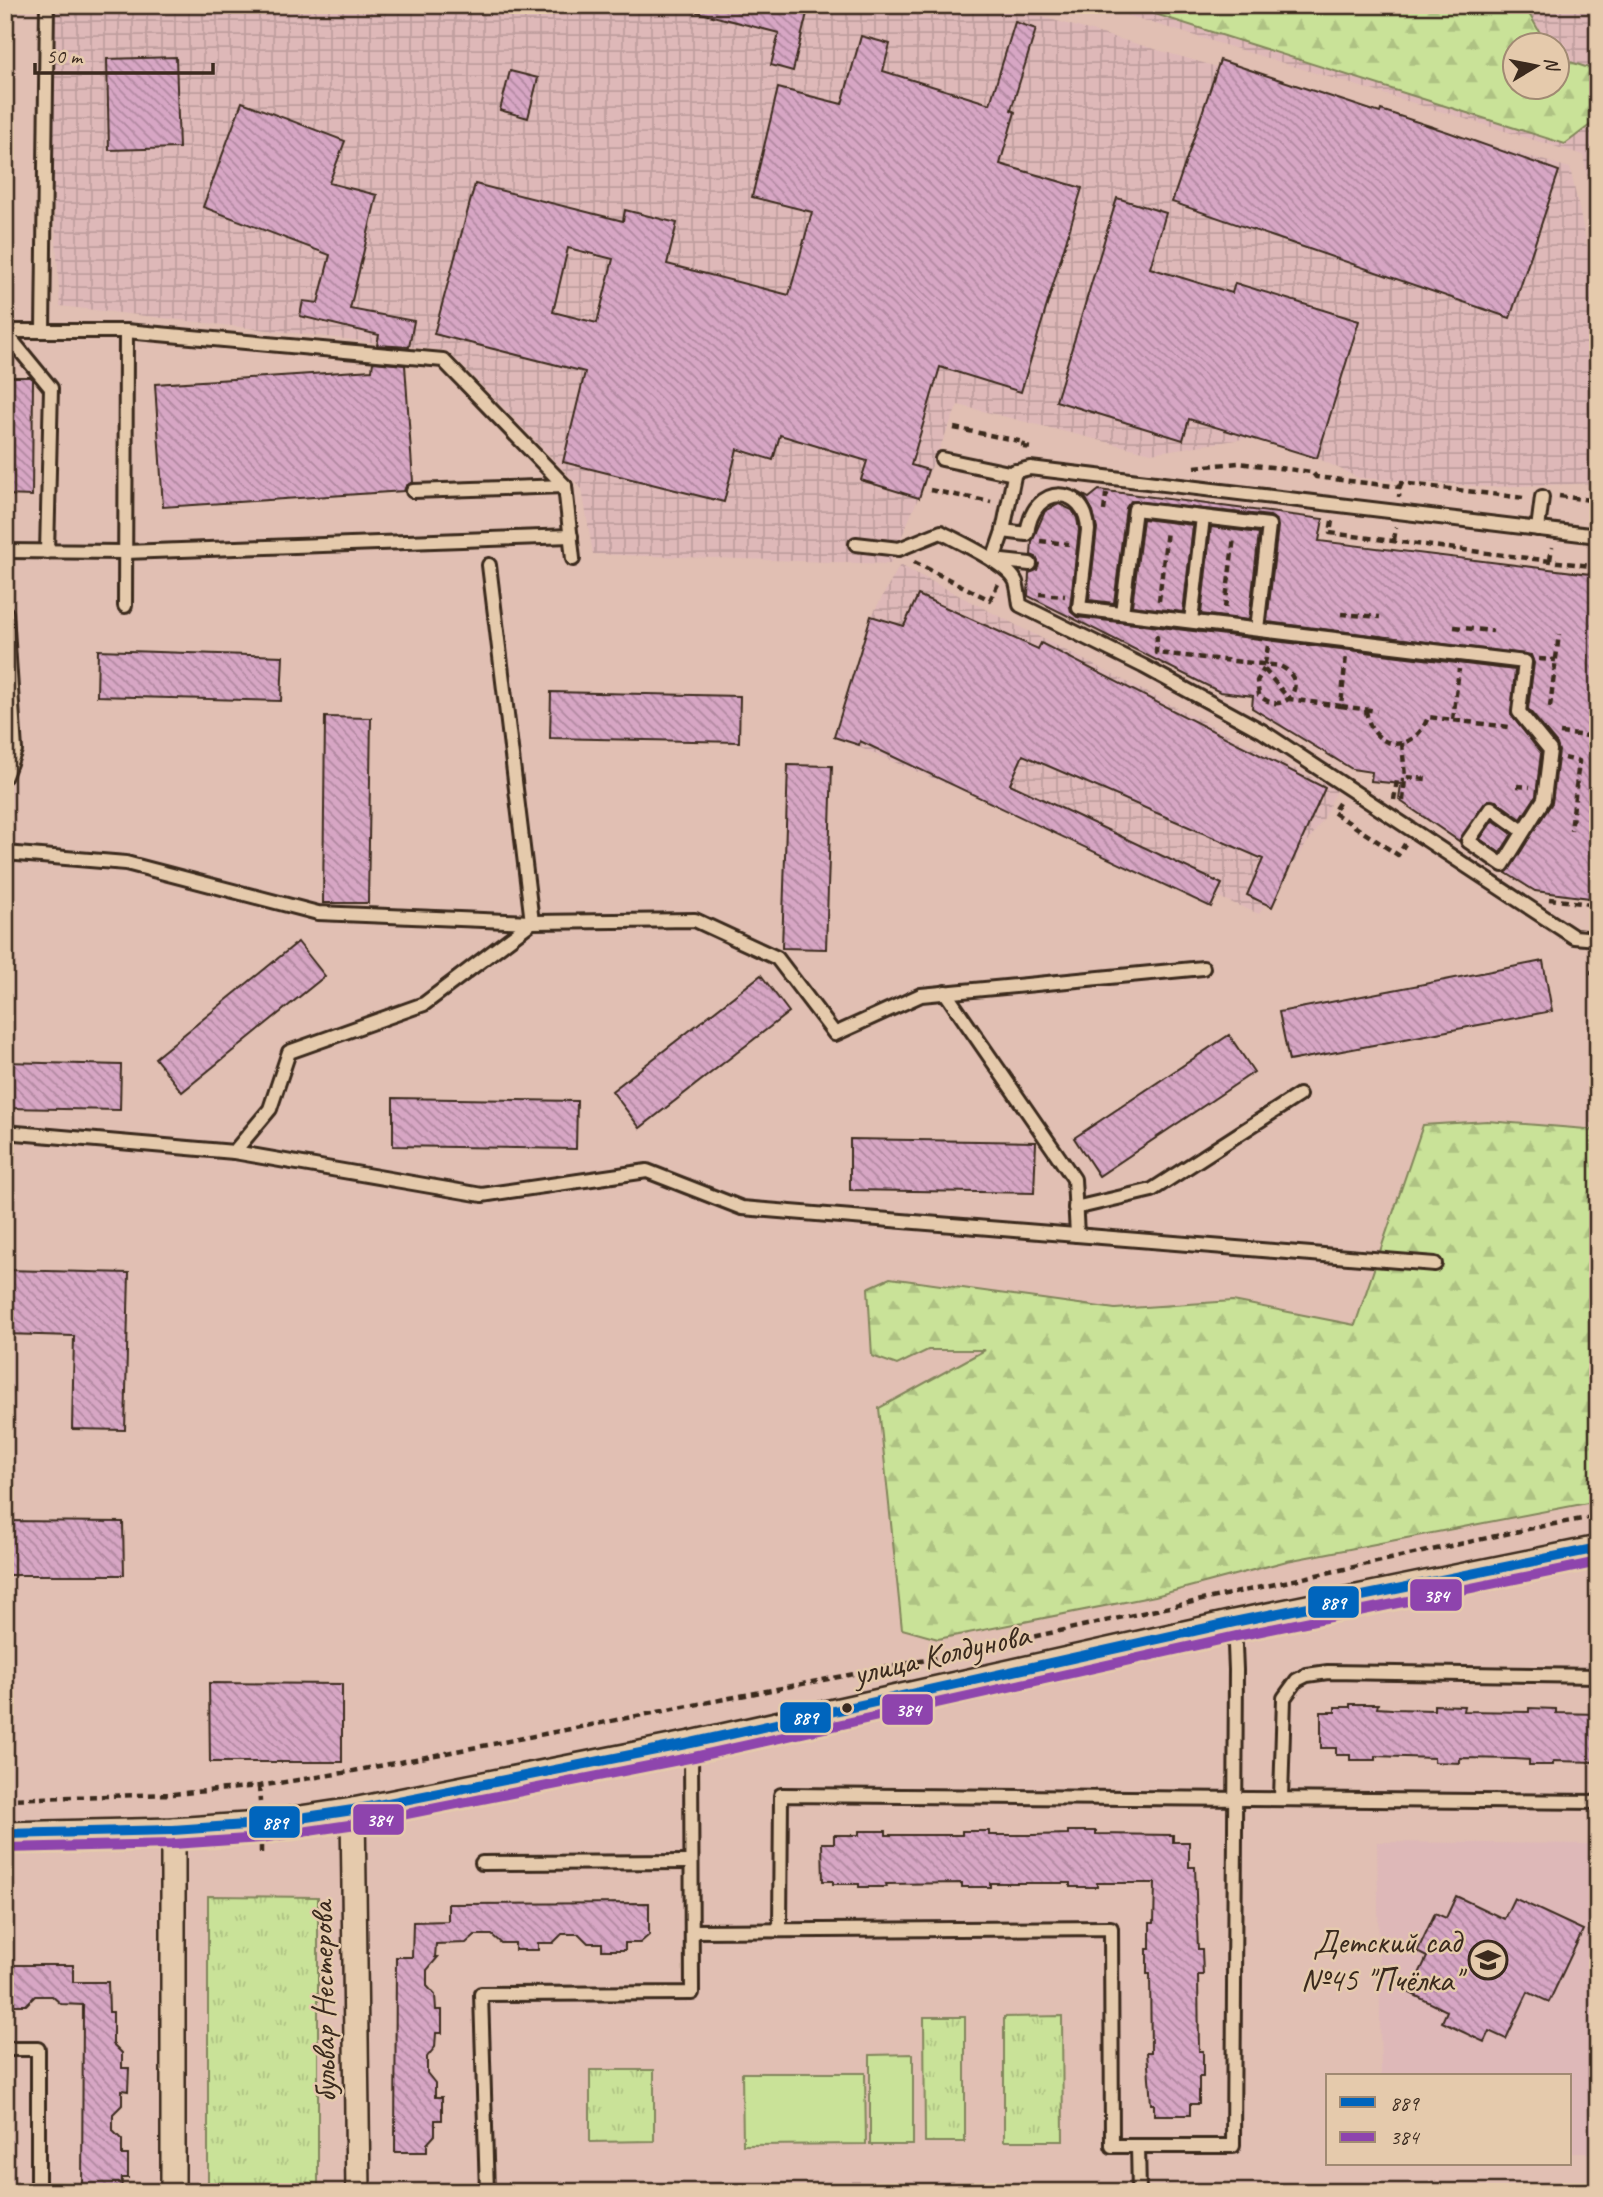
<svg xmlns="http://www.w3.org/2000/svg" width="1603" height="2197" font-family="Caveat,sans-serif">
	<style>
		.built { fill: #deb8b8 }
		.industrial { fill: url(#industrial-grid); fill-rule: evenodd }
		.green { fill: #c9e298; stroke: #82865b; stroke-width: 2 }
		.forest { fill: url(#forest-firs); stroke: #82865b; stroke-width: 2 }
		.park { fill: url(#park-tufts); stroke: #82865b; stroke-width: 2 }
		.building { fill: url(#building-back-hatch); stroke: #3b2a1e; stroke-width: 2; fill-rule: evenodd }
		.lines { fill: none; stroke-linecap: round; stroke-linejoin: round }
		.service-casing { stroke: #3b2a1e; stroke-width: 18 }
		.minor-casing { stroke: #3b2a1e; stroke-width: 28 }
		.path { stroke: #3b2a1e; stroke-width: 4.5; stroke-dasharray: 7 5; stroke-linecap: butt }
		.service { stroke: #e5caac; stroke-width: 12 }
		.minor { stroke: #e5caac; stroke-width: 23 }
		.bus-1-casing { stroke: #e5caac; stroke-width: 16 }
		.bus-2-casing { stroke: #e5caac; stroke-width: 16 }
		.bus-1 { stroke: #0065bd; stroke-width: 10 }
		.bus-2 { stroke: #8e44ad; stroke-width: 10 }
		.bus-dot { fill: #3b2a1e; stroke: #e5caac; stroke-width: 2.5 }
		.labels { text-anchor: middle; stroke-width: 5; stroke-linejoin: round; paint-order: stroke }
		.street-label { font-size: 33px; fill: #3b2a1e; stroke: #e5caac }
		.poi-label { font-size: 33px; fill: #3b2a1e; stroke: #e5caac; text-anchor: end }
		.line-badge { stroke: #e5caac; stroke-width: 2.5 }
		.badge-label { font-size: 19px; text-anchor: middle; font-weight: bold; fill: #fff }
	</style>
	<defs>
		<pattern id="industrial-grid" width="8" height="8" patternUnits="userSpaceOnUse" patternTransform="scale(1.75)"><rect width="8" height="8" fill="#deb8b8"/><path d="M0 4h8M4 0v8" fill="none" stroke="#bf9e9e"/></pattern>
		<pattern id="forest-firs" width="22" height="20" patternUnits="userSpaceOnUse" patternTransform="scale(1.75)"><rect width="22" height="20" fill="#c9e298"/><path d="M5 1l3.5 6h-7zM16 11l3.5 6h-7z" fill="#aec283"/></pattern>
		<pattern id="park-tufts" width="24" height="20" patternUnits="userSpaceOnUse" patternTransform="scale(1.75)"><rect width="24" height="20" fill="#c9e298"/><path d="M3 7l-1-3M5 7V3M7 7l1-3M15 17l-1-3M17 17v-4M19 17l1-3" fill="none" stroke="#aec283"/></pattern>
		<pattern id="building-back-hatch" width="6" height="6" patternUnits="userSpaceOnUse" patternTransform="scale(1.75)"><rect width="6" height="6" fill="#d7a6c4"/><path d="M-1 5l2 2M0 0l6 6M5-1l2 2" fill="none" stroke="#b0879f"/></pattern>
	</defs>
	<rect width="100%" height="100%" fill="#e1bfb3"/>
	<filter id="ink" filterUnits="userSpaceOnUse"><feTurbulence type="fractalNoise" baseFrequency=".0143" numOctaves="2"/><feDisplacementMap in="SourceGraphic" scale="14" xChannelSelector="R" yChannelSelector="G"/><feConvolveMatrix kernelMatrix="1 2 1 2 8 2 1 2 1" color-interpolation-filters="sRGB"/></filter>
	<g filter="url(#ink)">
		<path class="built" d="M1377,1842L1598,1844V2153H1570V2076H1381Z"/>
		<g class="industrial">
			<path d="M42,5H1001L1570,168L1598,295V483L1491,487L1359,478L1317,458L1249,438L1151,453L958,405L890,564L593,554L582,489L448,351L60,306Z"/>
			<path d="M1094,5H1598V229L1583,155ZM1516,46H1558V88H1516Z"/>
			<path d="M900,565L1336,790L1324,818L1259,914L834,737L870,619Z"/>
		</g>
		<g class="green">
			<path d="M913,2054V2145H870V2055Z"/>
			<path d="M742,2073H865L866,2144L743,2145Z"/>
		</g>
		<g class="forest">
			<path d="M1134,5H1524L1547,45L1516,46V88H1558V58L1598,71V119L1565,144L1136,8Z"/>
			<path d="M1487,1121L1598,1130V1501L1287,1561L1155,1596L938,1639L902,1629L879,1408L985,1350H928L897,1365L872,1356L868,1288L890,1278L1115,1309L1233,1301L1355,1325L1423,1125Z"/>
		</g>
		<g class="park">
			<path d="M208,1896L318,1897V2192H208Z"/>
			<path d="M1062,2016L1063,2141H1004V2017Z"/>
			<path d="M924,2017H965V2142H925Z"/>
			<path d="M590,2070H654V2141L590,2142Z"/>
		</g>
		<g class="building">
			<path d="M697,5H809L793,71L771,65L779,33L697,12Z"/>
			<path d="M1015,22L1036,29L1011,110L1015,112L1000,164L1082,188L1021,392L940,367L911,465L928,470L919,498L861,480L867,461L780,435L773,460L737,449L724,502L563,462L585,372L434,334L475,184L623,221L625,210L677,223L667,264L789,295L812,212L752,197L778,88L842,104L861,36L890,44L883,71L990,104ZM568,248L613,259L597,323L553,312Z"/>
			<path d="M176,57L179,148L109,150L107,59Z"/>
			<path d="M1220,60L1380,113L1381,110L1448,132L1559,171L1510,318L1172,202Z"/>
			<path d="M510,71L538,78L528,118L500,110Z"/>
			<path d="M242,102L345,141L329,183L377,195L350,309L414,321L409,347L377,345L379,335L300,316L303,301L318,303L330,255L203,207Z"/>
			<path d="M1117,198L1166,213L1150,268L1232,293L1235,283L1359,321L1317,458L1189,419L1183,440L1056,401Z"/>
			<path d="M373,362L405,365L413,482L406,486L404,491L163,507L155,384L372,370Z"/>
			<path d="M5,377H30L33,379L32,496L5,495Z"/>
			<path d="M1075,490L1089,498L1099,490L1323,519L1319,541L1598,575V899L1535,891L1506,873L1552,803L1559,751L1557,744L1528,709L1534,663L1531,655L1267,622L1278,526L1277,521L1270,516L1131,501L1126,508L1114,603L1089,600L1097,528L1093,511L1086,499Z"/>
			<path d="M1059,504L1072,510L1077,518L1079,530L1070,607L1071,612L1077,617L1515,670L1511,715L1541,753L1536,796L1521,819L1496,801L1488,800L1459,841L1399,800L1401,784L1371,781L1372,772L1352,769L1252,708L1253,696L1220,692L1028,596L1029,573L1037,570L1039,564L1036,557L1031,555L1032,541L1045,511Z"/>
			<path d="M1143,519L1193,525L1183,612L1132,606Z"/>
			<path d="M1211,527L1259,533L1249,620L1201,614Z"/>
			<path d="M918,595L1038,649L1041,643L1325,788L1272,907L1247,895L1263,859L1023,755L1010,784L1222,884L1211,907L860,741L859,745L834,737L871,616L904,626Z"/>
			<path d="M98,650L283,656L281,701L97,696Z"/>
			<path d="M551,692L740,696L739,742L550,738Z"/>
			<path d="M325,717L371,718L368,903H323Z"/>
			<path d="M788,765L832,766L826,949L782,948Z"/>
			<path d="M1493,820L1512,834L1500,853L1480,839Z"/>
			<path d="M298,942L325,976L182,1092L155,1058Z"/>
			<path d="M1543,961L1552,1011L1289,1061L1279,1012Z"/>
			<path d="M761,975L789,1012L640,1128L612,1091Z"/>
			<path d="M1229,1035L1254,1072L1099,1176L1074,1138Z"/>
			<path d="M5,1062L121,1065L120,1110L5,1108Z"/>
			<path d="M393,1098L577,1101L576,1149L393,1146Z"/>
			<path d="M850,1139L1036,1142L1034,1193L850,1190Z"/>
			<path d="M5,1270L129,1273L125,1430L72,1429L74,1336L5,1334Z"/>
			<path d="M5,1521L123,1522L124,1575H5Z"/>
			<path d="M209,1683L342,1684V1762H210Z"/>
			<path d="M1350,1704H1378L1377,1708L1392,1709L1434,1710V1705L1464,1706L1463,1711L1529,1712V1708L1556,1709V1713L1598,1714V1762L1553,1761V1765H1529V1760L1515,1759L1460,1758V1763L1434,1762V1758L1375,1756V1760H1350V1755H1336V1748H1321V1712H1335V1707H1350Z"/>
			<path d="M859,1831H886V1835H962V1831H989V1835H1034L1068,1834V1831H1096V1834L1173,1835V1842H1189V1867H1195L1198,1949H1202L1203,1975H1198L1199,2051H1203V2077H1199V2104H1190V2115H1154V2104H1151L1147,2052H1151L1150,1974H1147V1949H1150V1923H1154L1155,1883H1097V1887H1070V1883H990V1887H962V1883L886,1884L887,1887H859V1884H833V1881H823L822,1843H834V1835H859Z"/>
			<path d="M1456,1896L1504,1919L1514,1898L1583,1930L1549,2002L1528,1992L1506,2039L1489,2031L1484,2042L1442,2022L1447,2011L1410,1993L1427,1957L1417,1952L1435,1913L1446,1918Z"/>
			<path d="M649,1903V1935L640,1943H625V1950H602V1943H588L579,1934H562L553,1943H538V1950H515V1943H501L492,1935H475L466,1943L436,1944L435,1957H438L427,1970V1986L435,1995L436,2010H442V2033H436L435,2047L427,2057V2073L435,2083V2097H442V2120H435V2135L427,2144V2152H395L396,1957H412L413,1922L448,1921V1904Z"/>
			<path d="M5,1965H73V1982H108L109,2012H113V2044L122,2053V2068H129L128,2091L122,2090V2105L113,2114V2131L122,2140V2155H128V2178H122L121,2192H82L83,2005L61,2004L52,1996H35L26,2005H5Z"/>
		</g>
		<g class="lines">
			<defs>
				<g id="service">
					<path d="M5,331H126L125,606"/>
					<path d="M43,331L47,5"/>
					<path d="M126,331L443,360L565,486L573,559"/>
					<path d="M5,332L51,388L47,552"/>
					<path d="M942,459L1009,473L1030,468L1598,536"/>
					<path d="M1015,471L1003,531L993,560L1030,564"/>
					<path d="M413,491L565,486"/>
					<path d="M1538,529L1542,497"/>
					<path d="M1003,531L1027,534C1033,481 1087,485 1088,530L1079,608L1525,662L1519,712L1550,750L1544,799L1503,865L1468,841L1491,808L1523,831"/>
					<path d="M856,544L899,549L941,532C959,542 1009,564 1016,582C1018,589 1019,598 1020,605L1143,666L1262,731L1574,937L1598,939"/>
					<path d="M5,551L125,552L571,536"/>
					<path d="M1122,613L1135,509L1269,525L1257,629"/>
					<path d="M1191,621L1203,517"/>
					<path d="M5,776L15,750L6,613"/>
					<path d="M5,853L126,863L318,913L532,922L489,565"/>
					<path d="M945,992L1074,1179L1077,1235"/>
					<path d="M5,1132L234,1152L482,1195L647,1171L742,1208L1435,1264"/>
					<path d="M234,1152L270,1109L289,1052L424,1004L532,922L695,920L777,958L835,1034L921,995L1203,968"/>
					<path d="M1075,1208L1152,1190L1299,1095"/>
					<path d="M1281,1798L1284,1698L1297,1680L1307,1675L1328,1672L1598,1676"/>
					<path d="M482,1863L691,1862"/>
					<path d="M780,1930L781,1795L1598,1802"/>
					<path d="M692,1931L1111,1928L1112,2146H1233L1236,1670L1234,1622"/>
					<path d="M5,2049H38V2192"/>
					<path d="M1138,2146L1139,2192"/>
					<path d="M487,2192L481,1994L692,1993L691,1743"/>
				</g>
				<g id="minor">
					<path d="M353,1810L358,2192"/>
					<path d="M5,1834L173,1830L260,1824L353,1810L691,1743L1234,1622L1598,1548"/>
					<path d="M173,2192V1830"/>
				</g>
			</defs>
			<use href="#service" class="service-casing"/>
			<use href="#minor" class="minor-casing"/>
			<g class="path">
				<path d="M954,428L1024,442L1023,447"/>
				<path d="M1023,447L1034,448"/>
				<path d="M1195,467L1238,463L1312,472L1316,477L1400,487L1399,497"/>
				<path d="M1400,487L1401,483L1524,498"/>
				<path d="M930,490L991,502"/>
				<path d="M1559,496L1598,501"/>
				<path d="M1104,511L1106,495L1109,496"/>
				<path d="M1332,521L1330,533L1598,567"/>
				<path d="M1394,540L1396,527"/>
				<path d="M1040,541L1069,544"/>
				<path d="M1550,560L1552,547"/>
				<path d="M914,562L990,600L998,584"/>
				<path d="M1039,594L1065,596"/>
				<path d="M1159,601L1167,530"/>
				<path d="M1225,608L1234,537"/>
				<path d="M1341,614L1380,617"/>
				<path d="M1454,627L1493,631"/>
				<path d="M1155,636L1157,637L1156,653L1280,666C1312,681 1285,720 1259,695L1257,681L1264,669"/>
				<path d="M1268,646L1264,669L1289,699L1341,706L1346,655"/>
				<path d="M1539,659L1556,660"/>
				<path d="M1341,706L1377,711"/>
				<path d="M1550,707L1559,634"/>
				<path d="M1366,710C1371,751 1414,756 1428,717L1509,727"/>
				<path d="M1453,720L1459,669"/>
				<path d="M1560,733L1598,737"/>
				<path d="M1402,743L1405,777L1426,779"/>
				<path d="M1564,758L1579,761L1571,831"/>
				<path d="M1517,786L1530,787"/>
				<path d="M1394,800L1397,780H1405"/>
				<path d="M1403,801L1405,778"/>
				<path d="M1339,803L1333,812L1398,855L1405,844"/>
				<path d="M1549,899L1598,905"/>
				<path d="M1590,972L1598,973"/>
				<path d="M259,1786L260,1802"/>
				<path d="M5,1799L173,1794L259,1786L343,1773L926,1660L1533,1528L1598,1516"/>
				<path d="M261,1846V1856"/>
			</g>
			<use href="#service" class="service"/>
			<use href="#minor" class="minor"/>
			<defs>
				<path id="bus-1" d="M5,1834L173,1830L260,1824L353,1810L691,1743L1234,1622L1598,1548"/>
				<path id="bus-2" d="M5,1848L173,1844L261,1838L356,1824L694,1757L1237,1636L1598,1562"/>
			</defs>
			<use href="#bus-1" class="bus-1-casing"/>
			<use href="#bus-2" class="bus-2-casing"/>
			<use href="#bus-1" class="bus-1"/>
			<use href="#bus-2" class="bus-2"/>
		</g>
	</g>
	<defs>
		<symbol id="school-ring" viewBox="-11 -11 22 22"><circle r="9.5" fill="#e5caac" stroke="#3b2a1e" stroke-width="1.5"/><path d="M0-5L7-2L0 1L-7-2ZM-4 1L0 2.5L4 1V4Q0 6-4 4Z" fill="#3b2a1e"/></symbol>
	</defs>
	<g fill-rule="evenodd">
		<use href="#school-ring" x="1466" y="1938" width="44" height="44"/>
	</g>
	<circle class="bus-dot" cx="847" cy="1708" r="6"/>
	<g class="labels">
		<g class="street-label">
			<text transform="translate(941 1653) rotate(-13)" y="12">улица Колдунова</text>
			<text transform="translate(322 2002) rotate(-91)" y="12">бульвар Нестерова</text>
		</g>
		<g class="poi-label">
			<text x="1461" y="1953">Детский сад<tspan x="1461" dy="38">№45 "Пчёлка"</tspan></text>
		</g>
	</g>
	<g class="line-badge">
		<rect x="1409" y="1578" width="54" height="34" rx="7" fill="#8e44ad"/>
		<rect x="1307" y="1585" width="53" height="34" rx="7" fill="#0065bd"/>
		<rect x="881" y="1693" width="53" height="33" rx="7" fill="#8e44ad"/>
		<rect x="779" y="1701" width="53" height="33" rx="7" fill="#0065bd"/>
		<rect x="352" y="1803" width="53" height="33" rx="7" fill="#8e44ad"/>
		<rect x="248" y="1805" width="53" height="34" rx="7" fill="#0065bd"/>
	</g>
	<g class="badge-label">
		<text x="1436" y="1602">384</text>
		<text x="1333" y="1609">889</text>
		<text x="908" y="1716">384</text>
		<text x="805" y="1724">889</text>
		<text x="379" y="1826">384</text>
		<text x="275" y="1829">889</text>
	</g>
	<rect width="1603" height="2197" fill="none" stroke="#e5caac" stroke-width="28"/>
	<rect x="14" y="14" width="1575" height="2169" fill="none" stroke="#3b2a1e" stroke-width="2.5" filter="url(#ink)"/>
	<rect x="1326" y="2074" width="245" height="91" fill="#e5caac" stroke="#a18a73" stroke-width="2"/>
	<rect x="1340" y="2097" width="35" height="10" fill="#0065bd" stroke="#a18a73" stroke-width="2"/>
	<text x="1390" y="2110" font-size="21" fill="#3b2a1e">889</text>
	<rect x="1340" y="2132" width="35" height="10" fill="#8e44ad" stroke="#a18a73" stroke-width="2"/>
	<text x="1390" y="2144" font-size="21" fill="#3b2a1e">384</text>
	<g transform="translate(1536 66) rotate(80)"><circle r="33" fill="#e5caac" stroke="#a18a73" stroke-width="2"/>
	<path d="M0-5L12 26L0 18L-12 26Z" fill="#3b2a1e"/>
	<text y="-10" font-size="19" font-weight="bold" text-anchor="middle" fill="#3b2a1e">N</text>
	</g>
	<path d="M35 63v10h178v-10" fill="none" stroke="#3b2a1e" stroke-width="3.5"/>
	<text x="46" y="63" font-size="21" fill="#3b2a1e" stroke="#e5caac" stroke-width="5" paint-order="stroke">50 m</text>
</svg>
